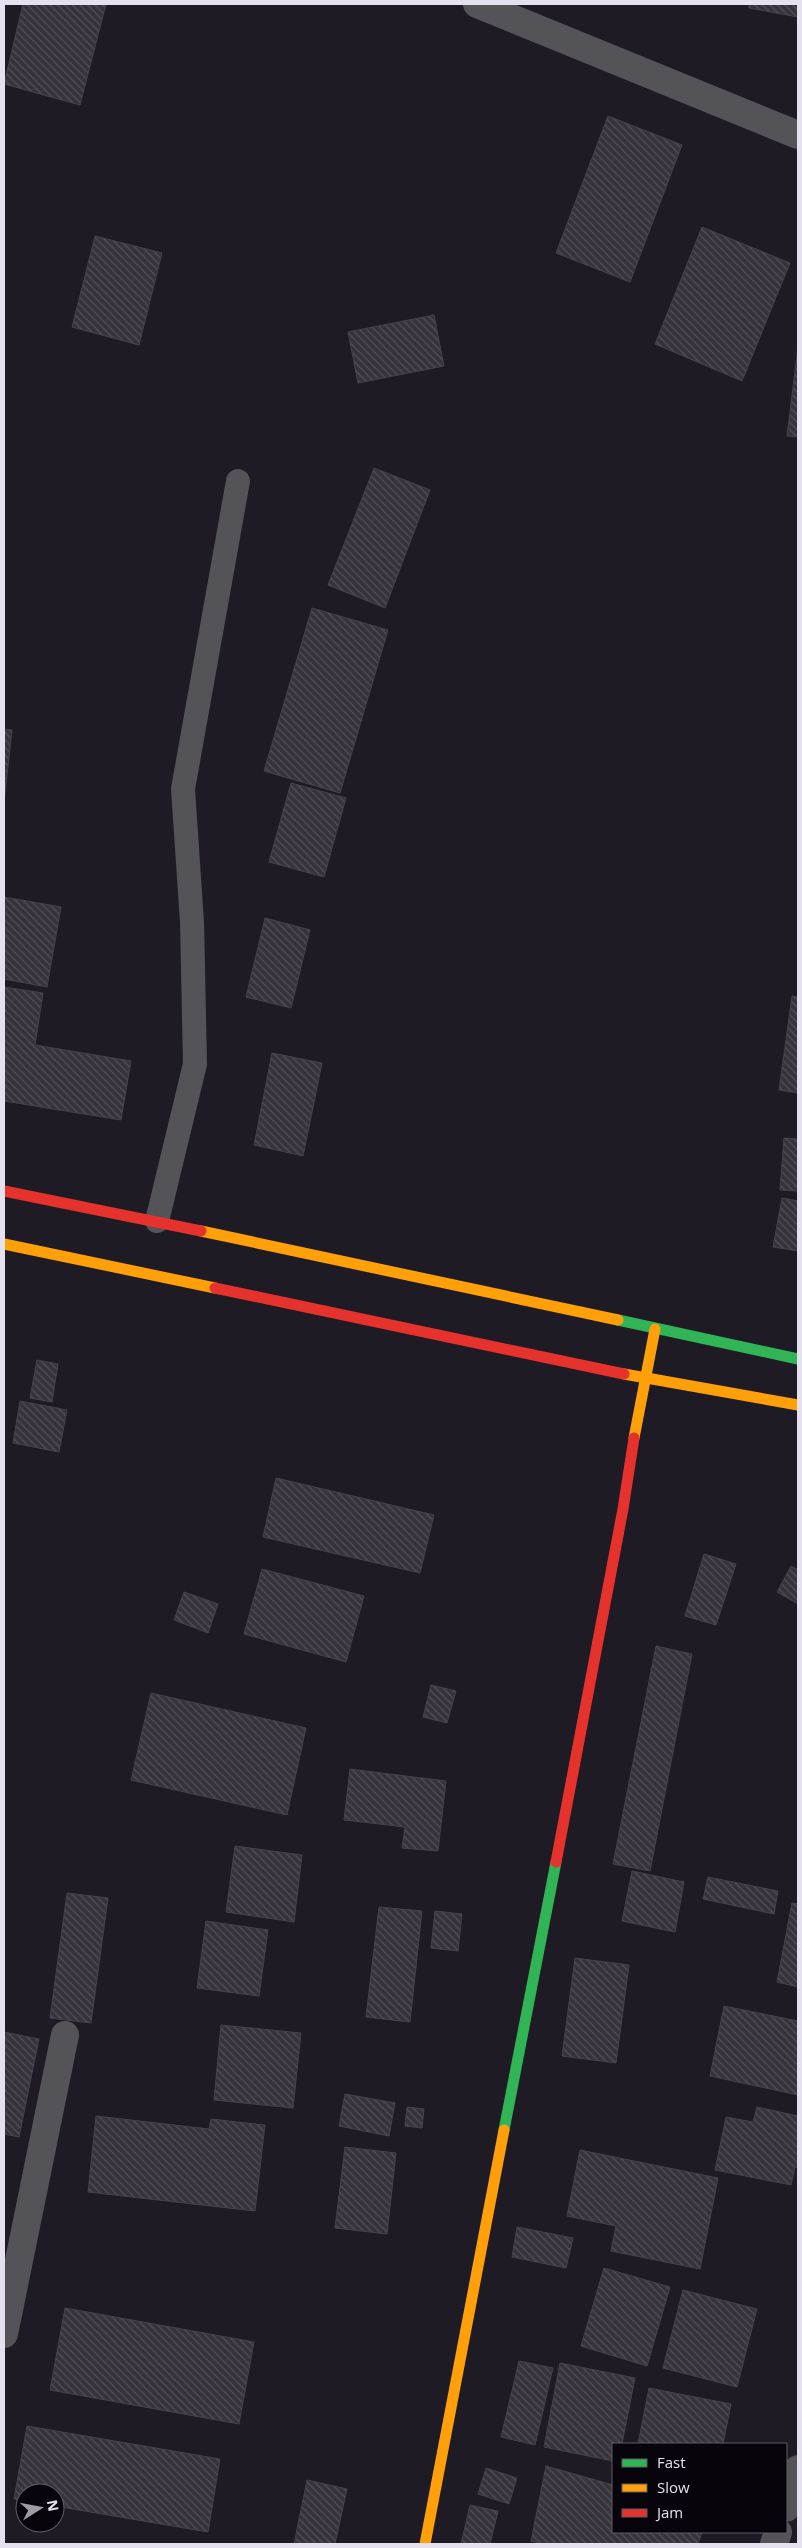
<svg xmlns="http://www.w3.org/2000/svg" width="802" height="2548" font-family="'Open Sans',sans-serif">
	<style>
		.building { fill: url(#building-back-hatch); stroke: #45424c }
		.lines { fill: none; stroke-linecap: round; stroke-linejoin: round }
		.lane { stroke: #545358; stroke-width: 24 }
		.street { stroke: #545358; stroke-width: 28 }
		.fast { stroke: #30b455; stroke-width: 11 }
		.slow { stroke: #ff9f0a; stroke-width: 11 }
		.jam { stroke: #e5322d; stroke-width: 11 }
	</style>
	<defs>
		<pattern id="building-back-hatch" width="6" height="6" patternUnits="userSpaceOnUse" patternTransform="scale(1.25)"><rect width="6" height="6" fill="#36333c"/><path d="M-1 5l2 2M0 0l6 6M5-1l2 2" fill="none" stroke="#535058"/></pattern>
	</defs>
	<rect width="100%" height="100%" fill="#1e1b25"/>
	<g class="building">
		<path d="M23,4H106L80,105L4,84Z"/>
		<path d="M749,4H798V17L749,8Z"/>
		<path d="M608,116L682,145L630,282L556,253Z"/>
		<path d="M702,227L790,263L742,381L655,344Z"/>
		<path d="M95,236L162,253L139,345L72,327Z"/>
		<path d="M434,315L444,366L358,383L348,332Z"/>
		<path d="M798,347V437L787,436Z"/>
		<path d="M374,468L430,490L385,608L328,585Z"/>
		<path d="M312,608L388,630L340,793L264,771Z"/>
		<path d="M4,729L12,730L4,802Z"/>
		<path d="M291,783L346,798L324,877L269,862Z"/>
		<path d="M4,897L61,907L47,987L4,979Z"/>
		<path d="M265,918L310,930L291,1008L246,997Z"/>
		<path d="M4,987L43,993L35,1045L131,1061L121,1120L4,1101Z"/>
		<path d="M792,996L798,997V1093L779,1090Z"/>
		<path d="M272,1053L322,1063L303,1156L254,1145Z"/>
		<path d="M784,1138L798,1139V1191L780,1190Z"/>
		<path d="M782,1198L798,1201V1251L773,1247Z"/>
		<path d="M37,1360L58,1364L52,1402L30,1398Z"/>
		<path d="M20,1401L67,1410L59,1452L13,1443Z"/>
		<path d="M276,1478L434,1515L420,1573L263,1537Z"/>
		<path d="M704,1554L736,1564L716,1625L685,1616Z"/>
		<path d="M791,1566L798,1570V1604L777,1592Z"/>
		<path d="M262,1569L364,1596L346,1662L244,1634Z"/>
		<path d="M184,1592L218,1604L208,1633L174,1620Z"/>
		<path d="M656,1646L692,1654L650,1871L613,1864Z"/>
		<path d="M431,1685L456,1691L447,1723L423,1717Z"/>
		<path d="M151,1693L306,1728L287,1815L131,1780Z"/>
		<path d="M350,1769L446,1781L438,1851L402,1848L405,1827L344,1820Z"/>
		<path d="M235,1846L302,1855L294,1922L226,1912Z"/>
		<path d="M632,1871L684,1882L675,1932L622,1921Z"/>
		<path d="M708,1877L778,1891L774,1914L703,1899Z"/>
		<path d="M67,1893L108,1898L91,2023L50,2018Z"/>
		<path d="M792,1903L798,1904V1987L777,1982Z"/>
		<path d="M379,1907L422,1911L410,2022L366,2017Z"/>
		<path d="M435,1911L462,1914L458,1951L431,1948Z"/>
		<path d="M206,1921L268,1930L259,1996L197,1988Z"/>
		<path d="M575,1958L629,1965L616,2063L562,2056Z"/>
		<path d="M724,2006L798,2021V2095L710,2076Z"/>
		<path d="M221,2025L301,2033L293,2108L214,2100Z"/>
		<path d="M4,2032L39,2039L19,2137L4,2134Z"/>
		<path d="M345,2094L395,2103L389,2136L339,2126Z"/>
		<path d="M407,2107L424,2109L422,2128L405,2126Z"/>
		<path d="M757,2107L798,2116V2168L795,2167L791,2185L715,2170L726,2117L753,2122Z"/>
		<path d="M96,2116L209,2129L211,2119L265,2125L255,2211L88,2192Z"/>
		<path d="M345,2147L396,2153L387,2234L335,2228Z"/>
		<path d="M580,2150L718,2178L700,2269L611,2251L616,2226L567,2216Z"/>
		<path d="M517,2227L573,2238L566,2268L512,2257Z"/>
		<path d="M604,2268L670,2287L647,2366L581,2346Z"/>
		<path d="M683,2290L757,2309L737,2387L663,2368Z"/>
		<path d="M65,2308L254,2342L239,2424L50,2390Z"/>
		<path d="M519,2361L553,2368L535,2445L501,2437Z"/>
		<path d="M560,2363L635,2378L622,2444H613V2461L544,2447Z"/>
		<path d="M649,2388L731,2404L723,2444H638Z"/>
		<path d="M27,2426L220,2459L208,2532L55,2506V2493H25V2501L14,2499Z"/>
		<path d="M546,2466L613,2485V2532H702L698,2544H542L531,2541Z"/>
		<path d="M486,2468L517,2478L509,2504L478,2494Z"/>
		<path d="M307,2480L347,2489L335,2544H294Z"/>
		<path d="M470,2505L498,2511L490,2544H461Z"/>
	</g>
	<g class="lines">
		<path class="lane" d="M157,1221L195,1064L192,922L183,789L238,481"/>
		<g class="street">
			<path d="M477,4L798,135"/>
			<path d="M4,2334L65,2035"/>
			<path d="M786,2508L798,2469"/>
			<path d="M774,2544L778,2532"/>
		</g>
		<g class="fast">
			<path d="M618,1320L798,1359"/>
			<path d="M504,2130L556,1862"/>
		</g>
		<g class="slow">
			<path d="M201,1231L618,1320"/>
			<path d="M4,1244L215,1288"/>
			<path d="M624,1374L798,1405"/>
			<path d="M634,1438L655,1329"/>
			<path d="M425,2544L504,2130"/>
		</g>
		<g class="jam">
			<path d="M4,1191L201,1231"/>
			<path d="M215,1288L624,1374"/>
			<path d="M556,1862L623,1509L634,1438"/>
		</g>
	</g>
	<rect width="802" height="2548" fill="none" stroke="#e5e1ee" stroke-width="10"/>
	<rect x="612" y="2443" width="175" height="90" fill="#07050b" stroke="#605d66"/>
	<rect x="622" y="2459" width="25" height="8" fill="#30b455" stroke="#605d66"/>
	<text x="657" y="2468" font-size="15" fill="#e5e1ee">Fast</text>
	<rect x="622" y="2484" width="25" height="8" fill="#ff9f0a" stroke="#605d66"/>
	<text x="657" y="2493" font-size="15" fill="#e5e1ee">Slow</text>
	<rect x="622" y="2509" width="25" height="8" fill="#e5322d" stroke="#605d66"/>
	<text x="657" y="2518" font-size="15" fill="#e5e1ee">Jam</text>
	<g transform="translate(40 2508) rotate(79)"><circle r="24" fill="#07050b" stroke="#605d66"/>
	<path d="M0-4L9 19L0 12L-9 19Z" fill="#9f9ca8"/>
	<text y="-8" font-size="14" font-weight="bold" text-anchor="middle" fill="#e5e1ee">N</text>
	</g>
</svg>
